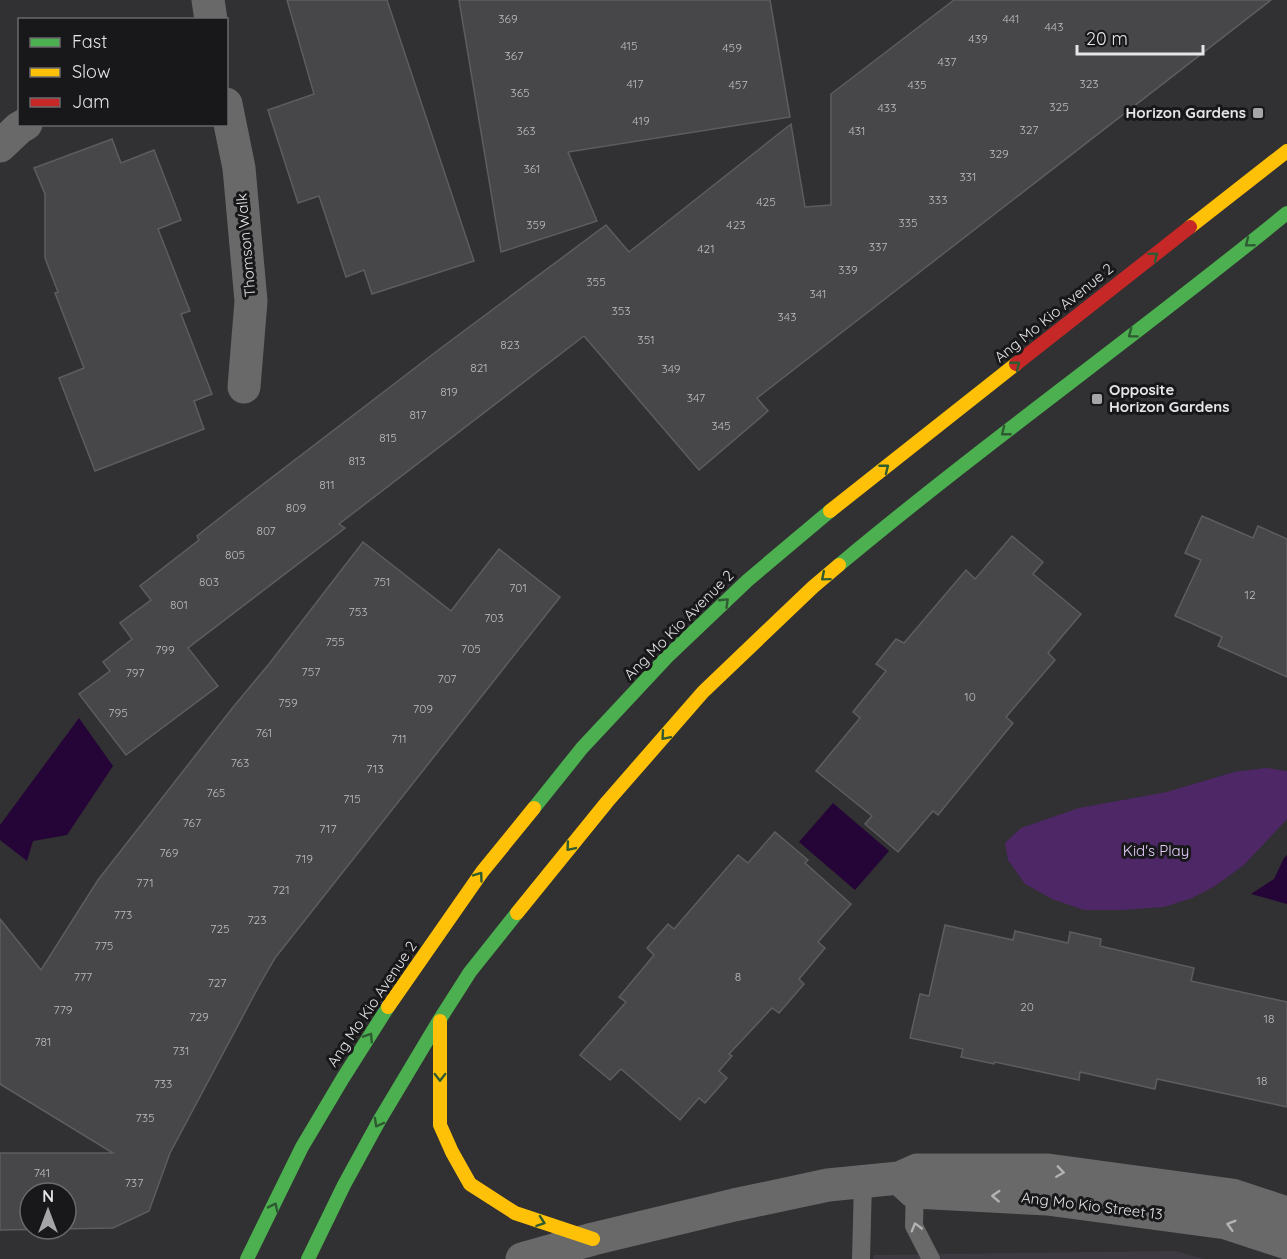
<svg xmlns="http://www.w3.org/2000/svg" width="1287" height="1259" font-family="Quicksand,sans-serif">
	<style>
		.built { fill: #3e3a42 }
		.green { fill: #4e2767 }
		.water { fill: #250437 }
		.building { fill: #474648; stroke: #5e5d5e; stroke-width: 1.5; fill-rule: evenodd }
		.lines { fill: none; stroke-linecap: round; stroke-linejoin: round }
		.lane { stroke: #696969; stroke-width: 18 }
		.street { stroke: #696969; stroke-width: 33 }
		.fast { stroke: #4caf50; stroke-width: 14 }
		.slow { stroke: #ffc107; stroke-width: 14 }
		.jam { stroke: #c62828; stroke-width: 14 }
		.oneway { stroke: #2f5b32 }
		.oneway2 { stroke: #b3b3b4 }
		.poi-dot { fill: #a6a5a7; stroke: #181719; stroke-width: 2 }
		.labels { text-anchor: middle; stroke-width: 6; stroke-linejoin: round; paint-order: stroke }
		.number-label { font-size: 12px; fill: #bebcbe }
		.poi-label { font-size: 15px; font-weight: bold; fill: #e5e4e6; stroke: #181719; text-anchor: end }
		.street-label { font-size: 15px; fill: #e5e4e6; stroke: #181719 }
		.park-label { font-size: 15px; fill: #e5cef9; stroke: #181719 }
	</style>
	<rect width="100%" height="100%" fill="#313032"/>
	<path class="built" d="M1176,1251L1204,1259H873L874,1255Z"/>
	<path class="green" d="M1266,768L1287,771V819L1244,865L1215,886L1192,898L1164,907L1122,910H1084L1052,899L1025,884L1008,860L1005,843L1021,828L1079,808L1167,792L1234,772Z"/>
	<g class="water">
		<path d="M79,718L113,766L67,835L33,841L27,861L0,840V825Z"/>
		<path d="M833,803L889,851L855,890L799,842Z"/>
		<path d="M1287,855V904L1251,894L1274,879L1284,858Z"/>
	</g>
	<g class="building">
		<path d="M287,0H387L474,261L372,294L364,270L346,277L319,196L298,203L268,110L314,94Z"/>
		<path d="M459,0H770L790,117L568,152L597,221L501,252Z"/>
		<path d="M954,0H1271L757,398L768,411L699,470L584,336L339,524L345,528L188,648L218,686L126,755L79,694L110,671L103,662L132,639L120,623L151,600L140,586L199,540L197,536L240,502L441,348L606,225L629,252L791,124L805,207L831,205V94Z"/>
		<path d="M112,139L121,163L154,150L181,220L158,229L190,311L181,314L212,394L194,401L204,429L95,471L59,378L84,368L55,293L58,292L45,258V194L34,168Z"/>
		<path d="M1202,516L1253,538L1258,526L1287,539V677L1218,646L1222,637L1175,616L1201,560L1185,553Z"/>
		<path d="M1012,536L1043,562L1033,574L1081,614L1048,653L1055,660L1006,717L1013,723L938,815L933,811L898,852L865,824L872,816L816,771L860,718L853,712L886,671L876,664L896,639L904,643L966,570L975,579Z"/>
		<path d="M363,542L451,611L499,549L560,597L275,958L260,984L170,1153L149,1211L113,1228L0,1230V1153H113L0,1084V919L41,970L98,880L234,706L269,664ZM30,1193H66V1229H30Z"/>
		<path d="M775,832L808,860L805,863L851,904L818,942L825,948L799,979L804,984L779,1013L772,1008L729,1054L732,1056L719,1071L727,1078L705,1103L699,1098L680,1120L621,1069L610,1080L580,1055L626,1002L619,997L654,955L647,948L668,924L674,929L738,855L748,863Z"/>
		<path d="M945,925L1013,940L1015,931L1068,943L1070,932L1101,939L1100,946L1194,968L1191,981L1287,1002V1107L1157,1079L1155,1089L1080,1072L1079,1080L995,1062L994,1064L961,1057L963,1049L910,1038L920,994L929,996Z"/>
	</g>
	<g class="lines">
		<g class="lane">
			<path d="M915,1184L914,1226L931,1259"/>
			<path d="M861,1259L863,1182"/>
		</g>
		<g class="street">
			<path d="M208,0L211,20"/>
			<path d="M226,104L239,168L251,301L244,387"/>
			<path d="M0,146L19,128L26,124"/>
			<path d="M899,1178L914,1192L1047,1199L1226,1223L1287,1243"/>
			<path d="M522,1259L593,1239L734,1205L828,1185L899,1178L917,1170H1048L1232,1195L1287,1213"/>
		</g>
		<g class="fast">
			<path d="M839,565C985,443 1140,333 1287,213"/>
			<path d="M534,808L582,748L667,657L748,580L830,511"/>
			<path d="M247,1259L302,1147L343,1078L388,1007"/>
			<path d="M308,1259L344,1185L379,1121L440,1019L470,972L517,913"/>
		</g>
		<g class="slow">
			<path d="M1190,227L1287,151"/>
			<path d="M830,511L1016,364"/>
			<path d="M517,913L607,802L703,692L813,587L839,565"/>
			<path d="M388,1007L482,872L534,808"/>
			<path d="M440,1021V1125L452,1152L470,1184L515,1213L593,1239"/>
		</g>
		<path class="jam" d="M1016,364L1190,227"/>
	</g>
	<defs><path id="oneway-chevron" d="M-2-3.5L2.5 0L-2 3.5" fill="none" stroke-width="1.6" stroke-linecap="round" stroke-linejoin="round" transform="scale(1.5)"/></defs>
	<g class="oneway">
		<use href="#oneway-chevron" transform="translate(1249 243) rotate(141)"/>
		<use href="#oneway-chevron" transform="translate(1154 256) rotate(-38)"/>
		<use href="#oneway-chevron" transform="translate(1132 334) rotate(143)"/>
		<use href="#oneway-chevron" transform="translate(1016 365) rotate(-39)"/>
		<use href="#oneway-chevron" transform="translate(1005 432) rotate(142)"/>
		<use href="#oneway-chevron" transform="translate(885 468) rotate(-38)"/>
		<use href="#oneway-chevron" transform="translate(825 577) rotate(140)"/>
		<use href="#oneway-chevron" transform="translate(725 602) rotate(-44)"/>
		<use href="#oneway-chevron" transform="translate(665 736) rotate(131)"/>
		<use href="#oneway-chevron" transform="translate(570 847) rotate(130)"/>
		<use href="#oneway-chevron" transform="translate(479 876) rotate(-54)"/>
		<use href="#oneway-chevron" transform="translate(369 1037) rotate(-57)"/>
		<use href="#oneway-chevron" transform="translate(440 1077) rotate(90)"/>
		<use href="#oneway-chevron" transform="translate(378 1123) rotate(119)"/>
		<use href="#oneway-chevron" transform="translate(274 1207) rotate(-64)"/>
		<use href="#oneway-chevron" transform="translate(541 1222) rotate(19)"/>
	</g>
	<g class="oneway2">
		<use href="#oneway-chevron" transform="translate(1060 1172) rotate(8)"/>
		<use href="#oneway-chevron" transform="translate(996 1196) rotate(-177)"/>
		<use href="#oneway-chevron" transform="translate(1231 1225) rotate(-164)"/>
		<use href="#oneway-chevron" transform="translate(916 1227) rotate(-106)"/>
	</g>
	<g class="poi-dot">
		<rect x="1252" y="107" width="12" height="12" rx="3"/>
		<rect x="1091" y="393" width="12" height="12" rx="3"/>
	</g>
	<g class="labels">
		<g class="number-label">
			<text x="508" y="23">369</text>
			<text x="1011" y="23">441</text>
			<text x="1054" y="31">443</text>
			<text x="978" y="43">439</text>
			<text x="629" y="50">415</text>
			<text x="732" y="52">459</text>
			<text x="514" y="60">367</text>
			<text x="947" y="66">437</text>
			<text x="635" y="88">417</text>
			<text x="1089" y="88">323</text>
			<text x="738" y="89">457</text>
			<text x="917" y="89">435</text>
			<text x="520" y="97">365</text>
			<text x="1059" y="111">325</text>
			<text x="887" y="112">433</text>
			<text x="641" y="125">419</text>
			<text x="1029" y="134">327</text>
			<text x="526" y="135">363</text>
			<text x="857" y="135">431</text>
			<text x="999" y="158">329</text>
			<text x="532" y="173">361</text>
			<text x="968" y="181">331</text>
			<text x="938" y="204">333</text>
			<text x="766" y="206">425</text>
			<text x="908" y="227">335</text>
			<text x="536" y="229">359</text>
			<text x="736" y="229">423</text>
			<text x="878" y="251">337</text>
			<text x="706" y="253">421</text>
			<text x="848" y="274">339</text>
			<text x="596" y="286">355</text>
			<text x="818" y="298">341</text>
			<text x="621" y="315">353</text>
			<text x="787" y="321">343</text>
			<text x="646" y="344">351</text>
			<text x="510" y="349">823</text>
			<text x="479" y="372">821</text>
			<text x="671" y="373">349</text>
			<text x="449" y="396">819</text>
			<text x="696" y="402">347</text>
			<text x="418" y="419">817</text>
			<text x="721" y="430">345</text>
			<text x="388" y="442">815</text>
			<text x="357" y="465">813</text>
			<text x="327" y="489">811</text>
			<text x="296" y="512">809</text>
			<text x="266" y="535">807</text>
			<text x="235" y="559">805</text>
			<text x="209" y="586">803</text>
			<text x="382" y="586">751</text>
			<text x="518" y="592">701</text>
			<text x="1250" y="599">12</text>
			<text x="179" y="609">801</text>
			<text x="358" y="616">753</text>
			<text x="494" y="622">703</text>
			<text x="335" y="646">755</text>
			<text x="471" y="653">705</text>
			<text x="165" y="654">799</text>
			<text x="311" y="676">757</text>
			<text x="135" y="677">797</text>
			<text x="447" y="683">707</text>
			<text x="970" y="701">10</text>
			<text x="288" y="707">759</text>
			<text x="423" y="713">709</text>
			<text x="118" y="717">795</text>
			<text x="264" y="737">761</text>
			<text x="399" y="743">711</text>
			<text x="240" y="767">763</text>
			<text x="375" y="773">713</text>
			<text x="216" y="797">765</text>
			<text x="352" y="803">715</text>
			<text x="192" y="827">767</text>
			<text x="328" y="833">717</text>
			<text x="169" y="857">769</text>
			<text x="304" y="863">719</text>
			<text x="145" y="887">771</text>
			<text x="281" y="894">721</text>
			<text x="123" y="919">773</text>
			<text x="257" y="924">723</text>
			<text x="220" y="933">725</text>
			<text x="104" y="950">775</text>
			<text x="83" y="981">777</text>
			<text x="738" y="981">8</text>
			<text x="217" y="987">727</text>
			<text x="1027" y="1011">20</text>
			<text x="63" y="1014">779</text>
			<text x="199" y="1021">729</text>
			<text x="1269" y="1023">18</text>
			<text x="43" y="1046">781</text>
			<text x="181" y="1055">731</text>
			<text x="1262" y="1085">18</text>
			<text x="163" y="1088">733</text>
			<text x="145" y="1122">735</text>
			<text x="42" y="1177">741</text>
			<text x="134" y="1187">737</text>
		</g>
		<g class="poi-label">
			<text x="1246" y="118">Horizon Gardens</text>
			<text x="1109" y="395" text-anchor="start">Opposite<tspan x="1109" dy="17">Horizon Gardens</tspan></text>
		</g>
		<g class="street-label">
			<text transform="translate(246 245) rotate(-95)" y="5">Thomson Walk</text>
			<text transform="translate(1054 313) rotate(-39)" y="5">Ang Mo Kio Avenue 2</text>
			<text transform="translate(679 625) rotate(-45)" y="5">Ang Mo Kio Avenue 2</text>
			<text transform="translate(372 1004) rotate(-56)" y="5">Ang Mo Kio Avenue 2</text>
			<text transform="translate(1092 1206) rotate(7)" y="5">Ang Mo Kio Street 13</text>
		</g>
		<g class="park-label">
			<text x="1156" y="856">Kid's Play</text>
		</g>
	</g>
	<rect x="18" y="18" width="210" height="108" fill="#181719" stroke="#6a696b" stroke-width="1.5"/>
	<rect x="30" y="38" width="30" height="9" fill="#4caf50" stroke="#6a696b" stroke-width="1.5"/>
	<text x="72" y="48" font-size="18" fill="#e5e4e6">Fast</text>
	<rect x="30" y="68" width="30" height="9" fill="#ffc107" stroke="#6a696b" stroke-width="1.5"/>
	<text x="72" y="78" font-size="18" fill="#e5e4e6">Slow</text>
	<rect x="30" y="98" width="30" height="9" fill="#c62828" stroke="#6a696b" stroke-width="1.5"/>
	<text x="72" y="108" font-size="18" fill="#e5e4e6">Jam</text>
	<g transform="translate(48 1211)"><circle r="28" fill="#181719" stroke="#6a696b" stroke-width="1.5"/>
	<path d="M0-4.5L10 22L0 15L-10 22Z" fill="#a6a5a7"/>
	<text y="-9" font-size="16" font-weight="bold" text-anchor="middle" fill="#e5e4e6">N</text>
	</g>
	<path d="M1077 45v9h126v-9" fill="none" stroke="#e5e4e6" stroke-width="3"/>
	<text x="1086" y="45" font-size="18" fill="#e5e4e6" stroke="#181719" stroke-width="4.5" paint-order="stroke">20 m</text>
</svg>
